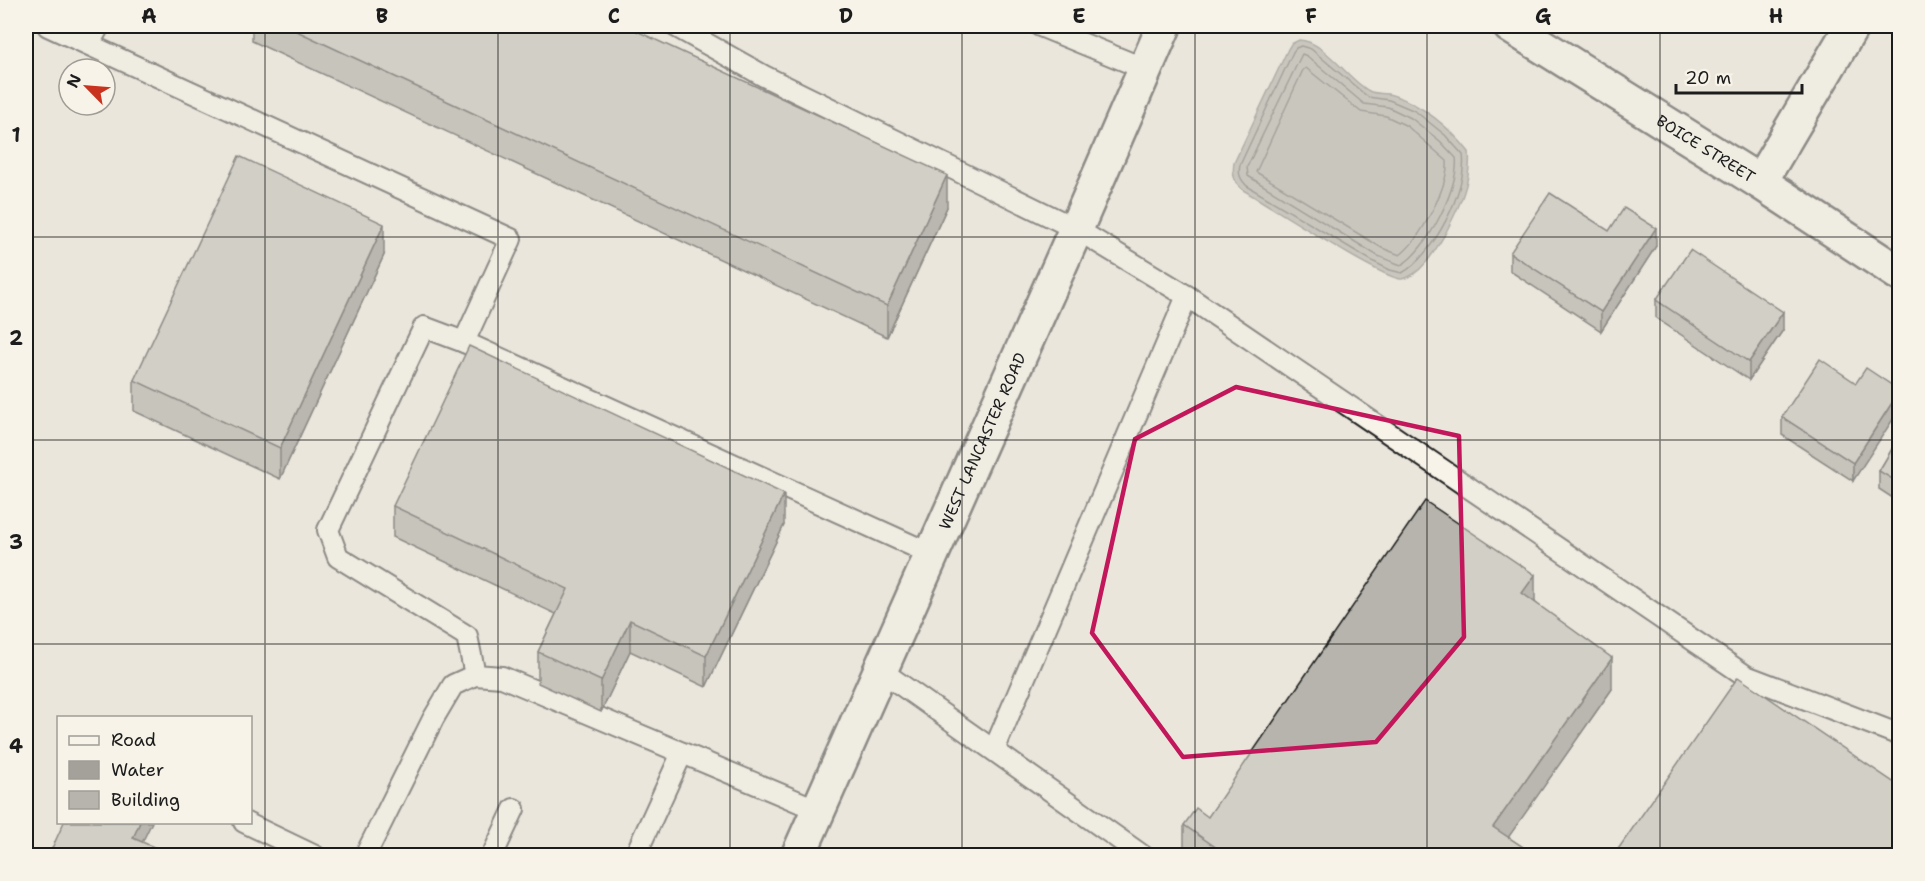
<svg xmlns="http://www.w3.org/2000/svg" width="1925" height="881" font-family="'Shantell Sans',sans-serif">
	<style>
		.water { fill: #a3a19a; stroke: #6d6c68; stroke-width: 1.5 }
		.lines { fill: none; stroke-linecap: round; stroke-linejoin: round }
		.shore { stroke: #52514e; stroke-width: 1.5 }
		.service-casing { stroke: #1c1c1c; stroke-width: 24 }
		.minor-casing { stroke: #1c1c1c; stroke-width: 38 }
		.tertiary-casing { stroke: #1c1c1c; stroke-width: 38 }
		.service { stroke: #f7f3e8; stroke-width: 20 }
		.minor { stroke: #f7f3e8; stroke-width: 33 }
		.tertiary { stroke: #f7f3e8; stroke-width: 33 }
		.wall { fill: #9d9b94; stroke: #1c1c1c; stroke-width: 1.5 }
		.shaded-wall { fill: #7f7e78; stroke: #1c1c1c; stroke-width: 1.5 }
		.building { fill: #b6b4ac; stroke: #1c1c1c; stroke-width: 1.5 }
		.marked { fill: none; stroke: #c2185b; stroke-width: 4.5; stroke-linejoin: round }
		.grid { fill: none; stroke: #1c1c1c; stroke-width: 1.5; stroke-opacity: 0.55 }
		.labels { text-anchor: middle; stroke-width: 4.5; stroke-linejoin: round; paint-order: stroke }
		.street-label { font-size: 16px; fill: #1c1c1c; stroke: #f7f3e8 }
		.neatline { fill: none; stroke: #1c1c1c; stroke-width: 2 }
		.grid-label { font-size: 20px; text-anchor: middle; font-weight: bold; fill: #1c1c1c }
	</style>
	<rect width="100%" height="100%" fill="#eae6dc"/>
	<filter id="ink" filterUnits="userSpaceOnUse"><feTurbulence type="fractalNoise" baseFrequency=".0167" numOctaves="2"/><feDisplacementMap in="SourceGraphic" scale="12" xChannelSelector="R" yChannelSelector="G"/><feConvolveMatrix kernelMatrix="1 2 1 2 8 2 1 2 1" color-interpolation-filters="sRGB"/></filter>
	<g filter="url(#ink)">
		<path class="water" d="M1299,40C1325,41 1347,79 1369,91C1376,95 1385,92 1392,95C1422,104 1450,128 1469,152C1472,182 1458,209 1445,234C1436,249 1421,276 1402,279C1385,281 1266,203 1243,190C1234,182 1232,175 1234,163L1288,49L1291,44Z"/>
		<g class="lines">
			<g class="shore">
				<path d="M1301,46L1311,49L1368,97L1389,100L1415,111L1445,135L1463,155C1468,189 1433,256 1402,273L1390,270L1374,262L1247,186C1240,179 1238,174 1240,165L1293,52L1296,48Z"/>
				<path d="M1302,54L1307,56L1364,104L1388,107L1411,118L1440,141L1456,158C1460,186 1427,251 1401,265L1378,256L1248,176L1247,167Z"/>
				<path d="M1306,68L1361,112L1386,116L1407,126L1447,161C1449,186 1420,240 1400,255L1382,248L1256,172L1303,70Z"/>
			</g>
			<defs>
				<g id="service">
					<path d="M48,26L511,239L464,342L931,554"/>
					<path d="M675,26L764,76L1076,229L1187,296L1746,676L1900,735"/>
					<path d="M1040,26L1145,69"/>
					<path d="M89,44L99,26"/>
					<path d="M464,342L424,327L328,530L338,557L467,636L475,675"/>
					<path d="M880,670L1143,856"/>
					<path d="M994,750L1187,296"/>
					<path d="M244,822L315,856"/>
					<path d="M365,856L433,719L453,685L475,675L502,677L818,810"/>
					<path d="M492,856L514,809"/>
					<path d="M635,856L682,753"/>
				</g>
				<g id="minor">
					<path id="s1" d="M1510,26L1760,182L1900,274"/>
					<path d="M1760,182L1852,26"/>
				</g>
				<g id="tertiary">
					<path id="s2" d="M798,856L1076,229L1164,26"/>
				</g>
			</defs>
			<use href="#service" class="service-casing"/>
			<use href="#minor" class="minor-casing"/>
			<use href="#tertiary" class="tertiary-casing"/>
			<use href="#service" class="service"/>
			<use href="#minor" class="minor"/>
			<use href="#tertiary" class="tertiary"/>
		</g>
		<g class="wall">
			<path d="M252,26H626L947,207L887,337L252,41Z"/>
			<path d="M1609,231L1656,246L1601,331L1510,271V253Z"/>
			<path d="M384,255L280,479L134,411V380Z"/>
			<path d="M1656,300L1783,330L1749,380L1656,318Z"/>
			<path d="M1856,383L1853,481L1782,435V417Z"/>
			<path d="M1899,437V502L1879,489V471Z"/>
			<path d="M393,506L784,525L706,687L630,651L601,712L538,683V652L556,614L393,537Z"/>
			<path d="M1535,602L1612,689L1508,837L1535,855H1184V825L1208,817Z"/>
		</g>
		<g class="shaded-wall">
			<path d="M947,175V207L887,337V306Z"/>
			<path d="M384,224V255L280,479V448Z"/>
			<path d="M1656,228V246L1601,331V312Z"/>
			<path d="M1783,312V330L1749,380V362Z"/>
			<path d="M1899,392V410L1853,481V463Z"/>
			<path d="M784,494V525L706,687V656Z"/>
			<path d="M1535,575V606L1522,593Z"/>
			<path d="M630,620V651L601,712V681Z"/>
			<path d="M1612,658V689L1496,855L1493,827Z"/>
			<path d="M140,822H152L136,855L133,838Z"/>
		</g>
		<g class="building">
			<path d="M286,26H626L947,175L887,306Z"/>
			<path d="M239,156L384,224L280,448L134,380Z"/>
			<path d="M1550,193L1609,231L1624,208L1656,228L1601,312L1510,253Z"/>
			<path d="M1690,250L1783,312L1749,362L1656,300Z"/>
			<path d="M469,346L784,494L706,656L630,620L601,681L538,652L568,589L393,506Z"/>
			<path d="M1820,359L1856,383L1866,368L1899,390V392L1853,463L1782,417Z"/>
			<path d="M1899,437V483L1879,471Z"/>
			<path d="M1425,501L1535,575L1522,593L1612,658L1493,827L1535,855H1227L1184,825L1196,808L1208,817Z"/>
			<path d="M1738,677L1899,786V855H1614Z"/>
			<path d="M64,822H140L133,838L172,855H49Z"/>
		</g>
	</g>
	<path d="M0 0H1925V881H0ZM1236,387L1459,436L1464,637L1376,742L1183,757L1092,633L1135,439Z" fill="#eae6dc" fill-opacity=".55" fill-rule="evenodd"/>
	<path class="marked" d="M1236,387L1459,436L1464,637L1376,742L1183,757L1092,633L1135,439Z"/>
	<path class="grid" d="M265,26V856M498,26V856M730,26V856M962,26V856M1195,26V856M1427,26V856M1660,26V856M26,237H1900M26,440H1900M26,644H1900"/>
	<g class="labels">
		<g class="street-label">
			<text dy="6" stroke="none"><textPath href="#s1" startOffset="231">BOICE STREET</textPath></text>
			<text dy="6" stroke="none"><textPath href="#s2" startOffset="454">WEST LANCASTER ROAD</textPath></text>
		</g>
	</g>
	<rect width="1925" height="881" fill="none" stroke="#f7f3e8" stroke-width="66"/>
	<rect x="57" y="716" width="195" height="108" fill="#f7f3e8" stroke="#9f9d96" stroke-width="1.5"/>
	<rect x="69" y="736" width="30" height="9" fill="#f7f3e8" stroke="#9f9d96" stroke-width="1.5"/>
	<text x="111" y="746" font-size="18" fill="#1c1c1c">Road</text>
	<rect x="69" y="761" width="30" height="18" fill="#a3a19a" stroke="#9f9d96" stroke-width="1.5"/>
	<text x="111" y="776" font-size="18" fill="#1c1c1c">Water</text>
	<rect x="69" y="791" width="30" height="18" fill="#b6b4ac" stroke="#9f9d96" stroke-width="1.5"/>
	<text x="111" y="806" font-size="18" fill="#1c1c1c">Building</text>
	<g transform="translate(87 87) rotate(295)"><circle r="28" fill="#f7f3e8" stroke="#9f9d96" stroke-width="1.5"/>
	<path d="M0-4.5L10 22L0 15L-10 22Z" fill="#c8321e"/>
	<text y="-9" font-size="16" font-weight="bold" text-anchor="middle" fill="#1c1c1c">N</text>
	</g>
	<path d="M1676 84v9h126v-9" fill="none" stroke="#1c1c1c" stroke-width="3"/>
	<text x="1685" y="84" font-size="18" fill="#1c1c1c" stroke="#f7f3e8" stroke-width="4.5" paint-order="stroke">20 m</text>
	<rect x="33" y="33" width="1859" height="815" class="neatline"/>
	<g class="grid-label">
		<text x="149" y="23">A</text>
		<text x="382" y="23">B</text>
		<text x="614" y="23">C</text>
		<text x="846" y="23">D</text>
		<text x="1079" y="23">E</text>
		<text x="1311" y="23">F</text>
		<text x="1543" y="23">G</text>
		<text x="1776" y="23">H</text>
		<text x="16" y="142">1</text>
		<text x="16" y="345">2</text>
		<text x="16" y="549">3</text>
		<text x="16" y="753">4</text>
	</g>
</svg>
